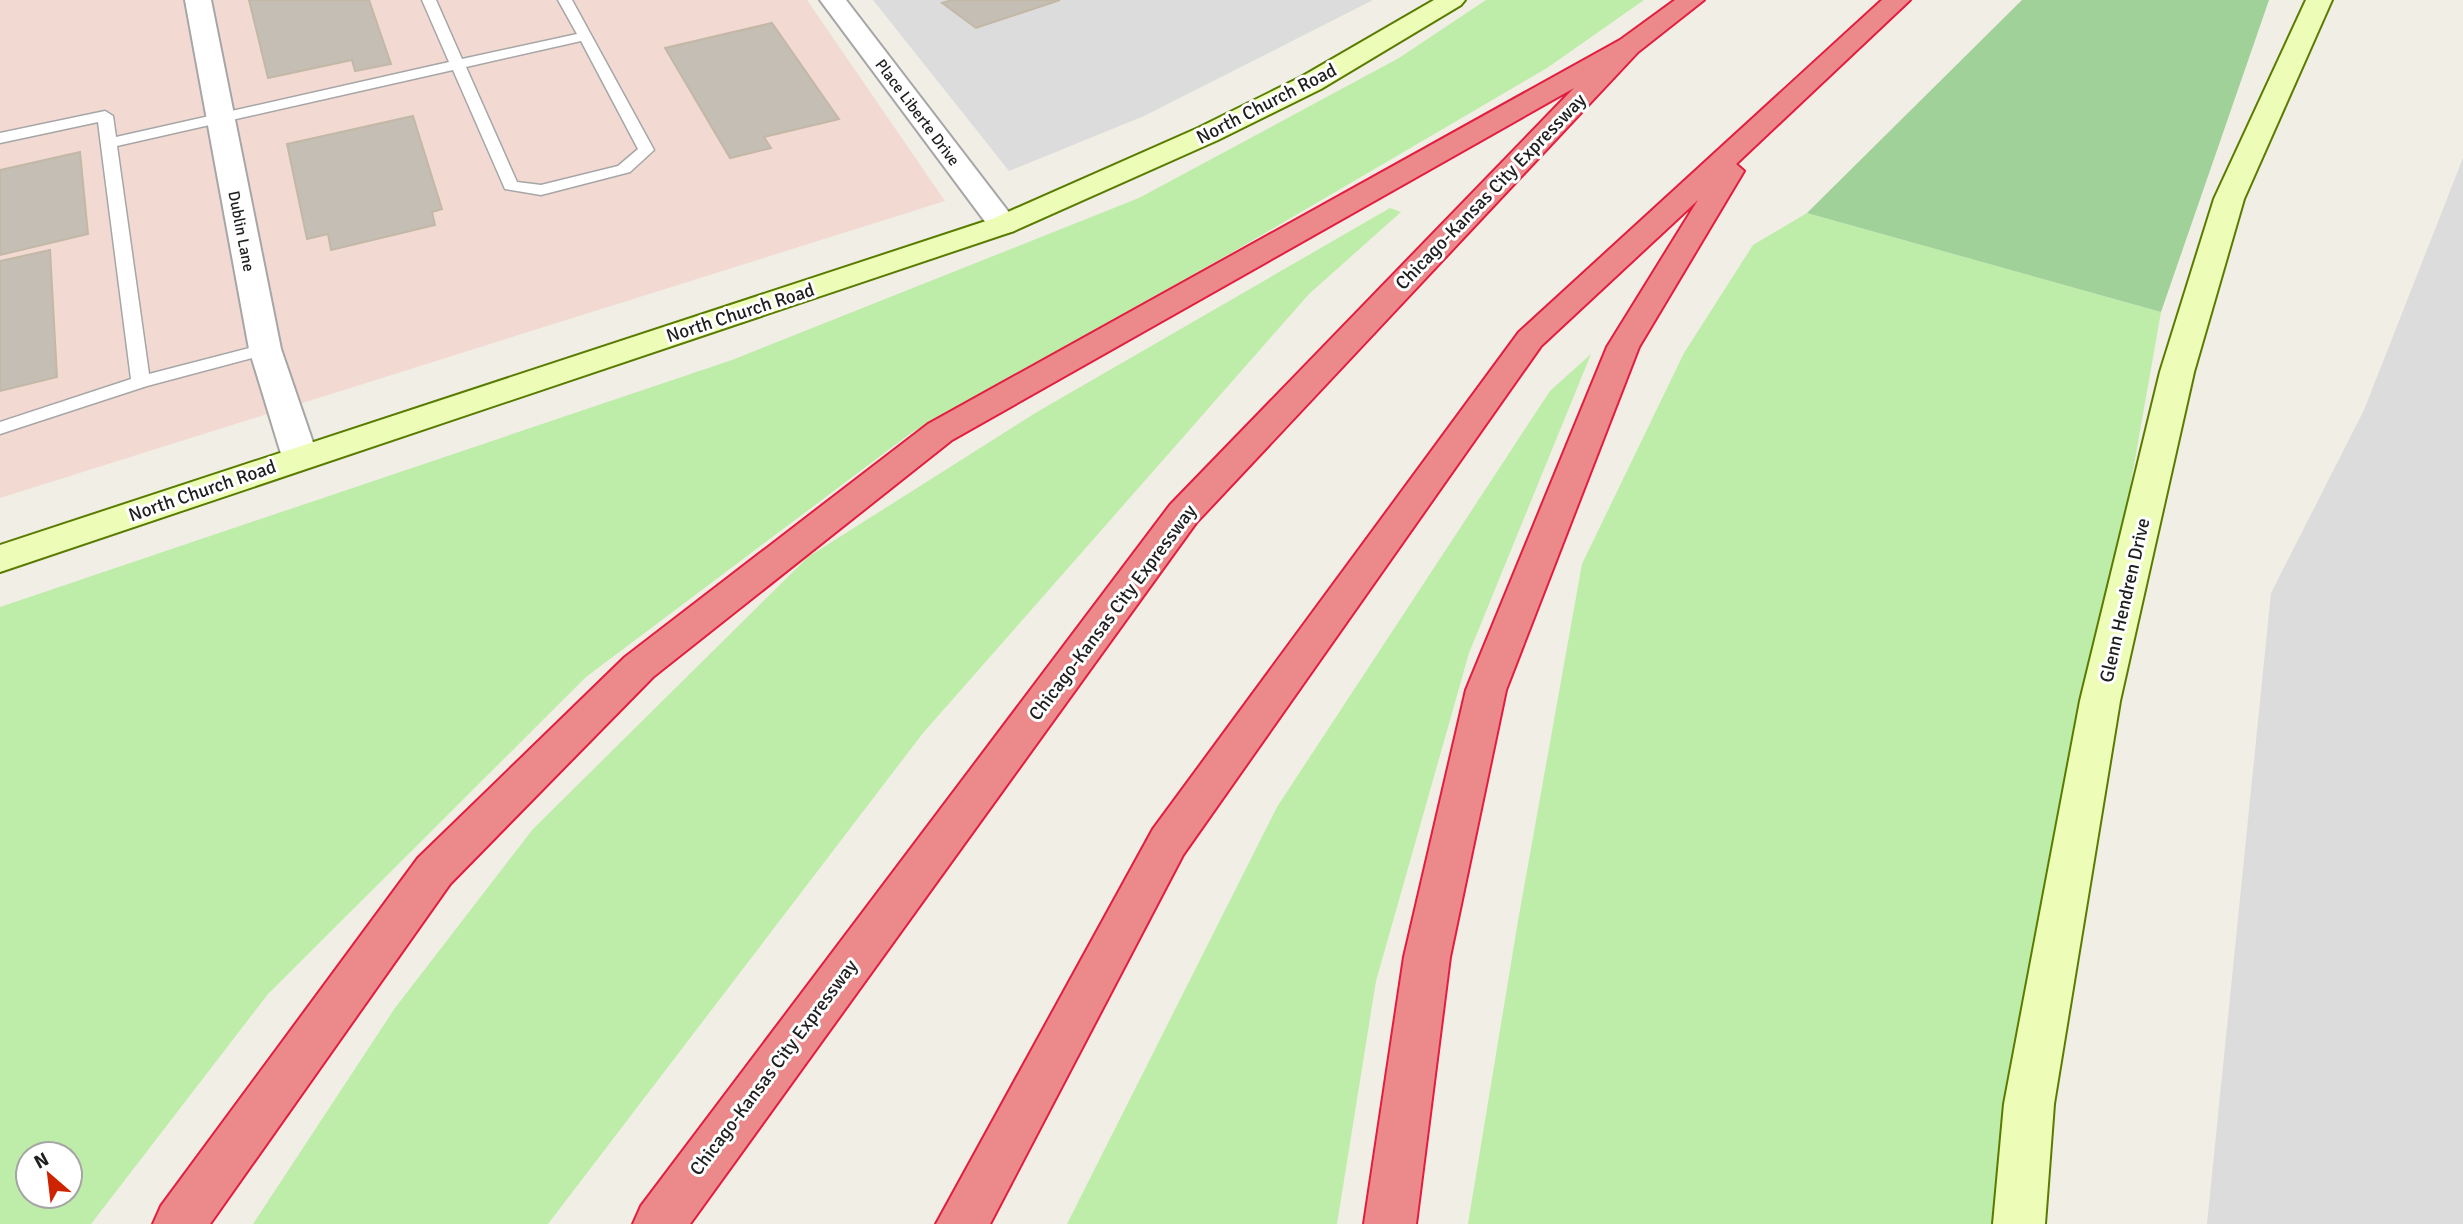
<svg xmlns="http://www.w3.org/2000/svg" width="2463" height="1224" font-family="Signika,sans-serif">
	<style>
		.residential { fill: #dddcdc }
		.commercial { fill: #f2dad3 }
		.grass { fill: #beeca9; fill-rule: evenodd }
		.forest { fill: #9fd198 }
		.building { fill: #c5beb4; stroke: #c3b8a6; stroke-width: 2 }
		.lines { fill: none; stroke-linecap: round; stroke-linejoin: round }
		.lane-casing { stroke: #a6a6a6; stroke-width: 3 }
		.street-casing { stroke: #a6a6a6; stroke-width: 4 }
		.secondary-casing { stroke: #597c00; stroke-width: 4 }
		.highway-casing { stroke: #e31d3f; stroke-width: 4 }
		.lane { fill: #fff; fill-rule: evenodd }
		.street { fill: #fff; fill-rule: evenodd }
		.secondary { fill: #edfcb7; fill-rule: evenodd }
		.highway { fill: #eb898b; fill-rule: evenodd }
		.labels { text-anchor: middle; stroke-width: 6; stroke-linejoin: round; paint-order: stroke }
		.far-street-label { font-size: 16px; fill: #1f1f1f; stroke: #fff }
		.street-label { font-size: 19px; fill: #1f1f1f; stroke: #fff }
	</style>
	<rect width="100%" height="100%" fill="#f0eee5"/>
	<g class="residential">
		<path d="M873,0H1373L1144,116L1009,171Z"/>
		<path d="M2463,158V1224H2207L2271,593L2364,410Z"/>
	</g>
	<path class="commercial" d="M0,0H807L945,201L0,498Z"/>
	<g class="grass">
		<path d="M1486,0H1644L1547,68L1226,256L911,433L586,677L268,994L91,1224H0V607L732,360L1139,198L1399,58ZM28,1154H70V1196H28Z"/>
		<path d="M1390,208L1401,212L1309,294L923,733L548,1224H253L395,1008L533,829L808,557L1037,412Z"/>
		<path d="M1807,213L2161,312L2000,1224H1468L1518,921L1582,564L1684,353L1753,245Z"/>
		<path d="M1591,354L1469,653L1376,981L1337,1224H1067L1277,807L1550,391Z"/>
	</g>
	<path class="forest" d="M2022,0H2269L2161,312L1807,213Z"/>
	<g class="building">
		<path d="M249,0H369L391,64L355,71L352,60L268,78Z"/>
		<path d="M952,0H1060L976,28L942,3Z"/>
		<path d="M772,23L839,119L764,137L771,148L730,158L665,48Z"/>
		<path d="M413,116L442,209L432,212L435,225L331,250L328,234L307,239L287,144Z"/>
		<path d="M80,152L88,234L0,255V170Z"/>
		<path d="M50,250L57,377L0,391V261Z"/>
	</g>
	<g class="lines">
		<defs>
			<path id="lane" d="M422,0H436L462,59L577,34L558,0H572L654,150L630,172L541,195L505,189L453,70L117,146L149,374L265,344L274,349L271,353L147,386L0,434V422L131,379L98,122L0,143V133L105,111L113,116L116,137L449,62ZM581,41L638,149L618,166L541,185L517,182L466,67Z"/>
			<g id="street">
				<path d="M185,0H211L281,349L318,457L312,465L300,469L288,465L282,457L249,349Z"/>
				<path d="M820,0H846L1014,219L1018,225L1014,231L1003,234L992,231Z"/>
			</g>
			<g id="secondary">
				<path d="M1434,0H1465L1461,5L1321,89L1218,140L1014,231L0,572V545L992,219L1198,128L1301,77Z"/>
				<path d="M2306,0H2332L2244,199L2194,372L2120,701L2054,1104L2045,1224H1993L2004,1104L2080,701L2160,372L2214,199Z"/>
			</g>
			<g id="highway">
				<path d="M1675,0H1704L1638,52L1196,523L690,1224H633L641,1206L1170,505L1574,88L952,440L653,677L450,884L210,1224H153L161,1206L418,858L625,657L928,424L1620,40Z"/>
				<path d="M1882,0H1910L1736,164L1744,171L1639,347L1506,690L1450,957L1416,1224H1364L1404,957L1466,690L1607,347L1698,200L1541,346L1183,855L990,1224H936L1153,829L1519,332Z"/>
			</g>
		</defs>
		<use href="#lane" class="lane-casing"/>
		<use href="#street" class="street-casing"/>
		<use href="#secondary" class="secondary-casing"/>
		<use href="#highway" class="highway-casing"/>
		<use href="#lane" class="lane"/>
		<use href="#street" class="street"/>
		<use href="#secondary" class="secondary"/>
		<use href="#highway" class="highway"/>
	</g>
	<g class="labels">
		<g class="far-street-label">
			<text transform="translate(918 112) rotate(53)" y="6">Place Liberte Drive</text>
			<text transform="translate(242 231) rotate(79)" y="6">Dublin Lane</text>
		</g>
		<g class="street-label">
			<text transform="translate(1266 103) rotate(-27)" y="7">North Church Road</text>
			<text transform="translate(1490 191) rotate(-46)" y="7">Chicago-Kansas City Expressway</text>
			<text transform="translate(740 312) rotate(-18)" y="7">North Church Road</text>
			<text transform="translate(202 490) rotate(-19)" y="7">North Church Road</text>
			<text transform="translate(2124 600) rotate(-77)" y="7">Glenn Hendren Drive</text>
			<text transform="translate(1112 612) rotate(-53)" y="7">Chicago-Kansas City Expressway</text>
			<text transform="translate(773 1067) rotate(-53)" y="7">Chicago-Kansas City Expressway</text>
		</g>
	</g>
	<g transform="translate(49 1175) rotate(332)"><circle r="33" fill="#ffffff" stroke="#a5a5a5" stroke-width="2"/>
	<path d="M0-5L12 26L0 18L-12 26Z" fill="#ce2300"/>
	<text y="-10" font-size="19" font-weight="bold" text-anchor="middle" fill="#1f1f1f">N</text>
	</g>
</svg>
